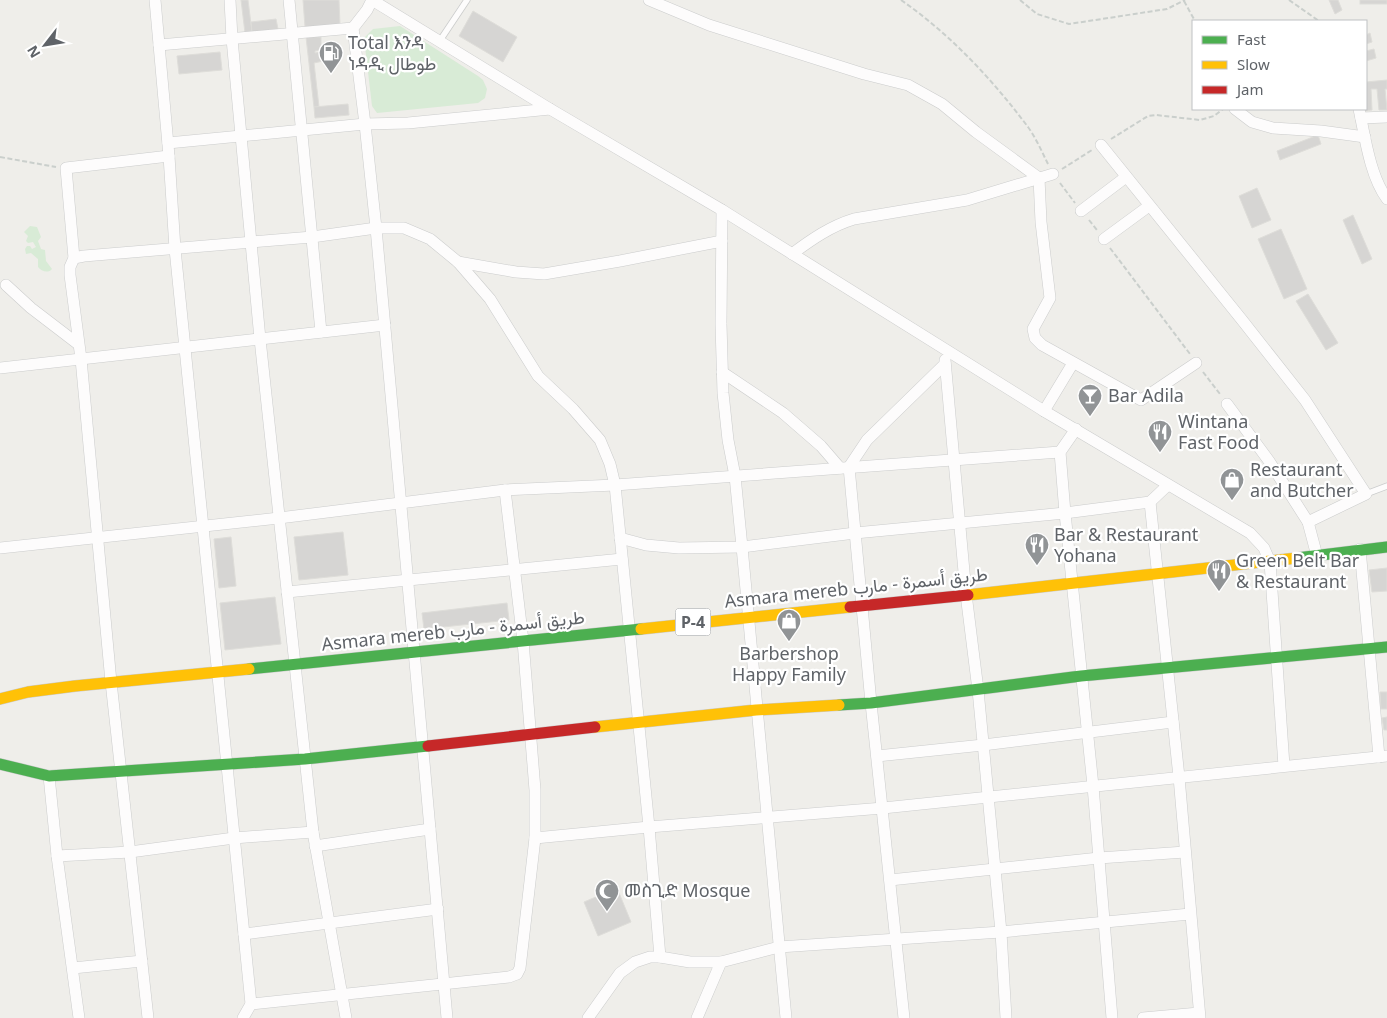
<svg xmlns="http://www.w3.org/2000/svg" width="1387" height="1018" font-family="'Noto Sans',Vazirmatn,'Noto Sans Ethiopic',sans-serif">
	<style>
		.green { fill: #d8ebd6 }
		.building { fill: #d6d5d3; stroke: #deddd9 }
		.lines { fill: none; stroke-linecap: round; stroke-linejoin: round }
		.lane-casing { stroke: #cbcccc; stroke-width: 7 }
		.street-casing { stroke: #cbcccc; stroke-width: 12 }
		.fast-casing { stroke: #cacacb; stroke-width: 12 }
		.slow-casing { stroke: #cacacb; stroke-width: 12 }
		.jam-casing { stroke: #cacacb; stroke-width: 12 }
		.path { stroke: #cacfcc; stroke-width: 2; stroke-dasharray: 5 2.5; stroke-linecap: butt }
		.lane { stroke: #fdfcfc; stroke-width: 5.5 }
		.street { stroke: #fdfcfc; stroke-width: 11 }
		.fast { stroke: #4caf50; stroke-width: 11 }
		.slow { stroke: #ffc107; stroke-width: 11 }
		.jam { stroke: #c62828; stroke-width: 11 }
		.labels { text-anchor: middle; stroke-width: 4.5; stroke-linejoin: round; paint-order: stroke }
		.shield { fill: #fff; stroke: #8f9295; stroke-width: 1 }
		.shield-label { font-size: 16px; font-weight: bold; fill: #5f6368 }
		.poi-label { font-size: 18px; fill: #5f6368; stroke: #fff; text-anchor: start }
		.street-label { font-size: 18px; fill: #5f6368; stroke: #fff }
	</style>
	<rect width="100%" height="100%" fill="#efeeea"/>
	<g class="green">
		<path d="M400,26L478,76L483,80L487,89L485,98L478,103L377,113L372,106L364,38L373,29Z"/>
		<path d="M30,226L37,227L41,237L38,241L41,249L45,250L46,261L52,269C48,274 41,271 38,267V259L31,253L26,254L25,249L27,246H30L32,249L36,247L33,242L28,243L26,241L28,236L24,232Z"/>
	</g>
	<g class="building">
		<path d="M241,0H248L252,32L245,33Z"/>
		<path d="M303,0H339L340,25L305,27Z"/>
		<path d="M1329,0H1338L1342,10L1335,14Z"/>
		<rect x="1360" y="0" width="27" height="4"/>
		<path d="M473,11L517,37L503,62L459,36Z"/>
		<path d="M276,19L278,29L252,32L251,22Z"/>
		<path d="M1370,33L1372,42L1366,44V35Z"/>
		<path d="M306,37H321V47L326,46L327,49L315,51V53L321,52L323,61L314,63L319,107H314Z"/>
		<path d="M1374,49L1376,58L1366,61V51Z"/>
		<path d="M220,52L222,70L179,74L177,56Z"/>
		<path d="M1387,80V89H1385L1387,110H1379L1377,89H1371L1372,110L1364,111V109H1366V82Z"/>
		<path d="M348,104L349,115L315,118L314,107Z"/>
		<path d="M1318,135L1321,144L1280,160L1277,151Z"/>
		<path d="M1257,188L1271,220L1252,228L1239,196Z"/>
		<path d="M1353,215L1372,259L1362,264L1343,220Z"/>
		<path d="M1281,229L1307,289L1284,299L1258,239Z"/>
		<path d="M1308,294L1338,343L1326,350L1296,301Z"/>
		<path d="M343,532L348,575L299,580L294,537Z"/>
		<path d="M231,537L236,586L219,588L214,539Z"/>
		<path d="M1387,568V591L1372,592L1369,570Z"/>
		<path d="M275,597L281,644L225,650L220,603Z"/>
		<path d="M507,603L509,620L424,629L422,613Z"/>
		<path d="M1380,692H1387V709H1381Z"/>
		<path d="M1387,717V730H1384L1382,718Z"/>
		<path d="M617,888L631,922L598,936L584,902Z"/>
	</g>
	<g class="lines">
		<defs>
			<g id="lane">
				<path d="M439,42L467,0"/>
				<path d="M1366,494L1387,486"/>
			</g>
			<g id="street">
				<path d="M155,0L169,156L175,249L251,1004L243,1018"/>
				<path d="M230,0L232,39L260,339L313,832L346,1018"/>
				<path d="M289,0L321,332"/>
				<path d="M372,0L550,109L722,210L1044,411L1250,533L1264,548L1270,562L1284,766"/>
				<path d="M372,0L367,10L353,28L365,124L376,228L447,1018"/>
				<path d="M649,0L709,25L864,74L908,85L942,104L976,132L1039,178L1041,222L1050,298L1033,329L1035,338L1042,345L1141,400L1196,363"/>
				<path d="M159,45L353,28"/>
				<path d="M1235,109L1252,122L1273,128L1321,131L1365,137"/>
				<path d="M1359,109C1365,137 1370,176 1387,199"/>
				<path d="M1361,118L1387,117"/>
				<path d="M168,143L365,124L408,123L550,109"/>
				<path d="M1101,145L1242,320L1305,400L1366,494L1308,522"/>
				<path d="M722,210L721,324L723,393L728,440L735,476L742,547L786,1018"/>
				<path d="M1081,211L1126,177"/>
				<path d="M1104,239L1149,206"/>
				<path d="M792,254C812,239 831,226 854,219L967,200L1053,174"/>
				<path d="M74,258L84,256L312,237L376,228H404L430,239L458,262L490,299L538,376L573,409L600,440L610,464L615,485L649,827L660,957"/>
				<path d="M458,262L516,272L544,274L620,261L722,241"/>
				<path d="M6,285L31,308L78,344"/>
				<path d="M945,360L966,594L978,690L1001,932L1006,1018"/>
				<path d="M0,368L385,325"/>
				<path d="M722,372L783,413L821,446L840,468"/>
				<path d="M1227,404L1269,461L1308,522L1317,556"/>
				<path d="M1044,411L1073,363"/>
				<path d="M1076,429L1060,452L1065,513L1093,786L1112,1018"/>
				<path d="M1150,502L1179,777L1200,1018"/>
				<path d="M620,538L646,545L679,548L742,547L855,533L1065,513L1150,502L1168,485"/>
				<path d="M0,548L279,518L505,490L615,485L1060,452"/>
				<path d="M1360,549L1379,757"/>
				<path d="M287,592L622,559"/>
				<path d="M877,756L983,745L1173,722"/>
				<path d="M49,776L57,856"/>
				<path d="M535,838L649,827L883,808L1387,756"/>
				<path d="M315,846L430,829"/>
				<path d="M890,880L1099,858L1185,852"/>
				<path d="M244,934L438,909"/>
				<path d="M73,968L142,961"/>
				<path d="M251,1004L509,977L517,974L520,968L535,838V790L523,641L505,490"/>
				<path d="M79,1018L57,856L130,852L234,838L313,832"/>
				<path d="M148,1018L111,682L81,359L70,275V267L74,258L66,168L169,156"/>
				<path d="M588,1018L620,973L635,962L650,957H660L690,962H721L779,947L1001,932L1190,914"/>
				<path d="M697,1018L721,962"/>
				<path d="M904,1018L871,703L849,467L867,440L945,364"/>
				<path d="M1143,1018L1199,1013"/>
			</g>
			<g id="fast">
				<path d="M1297,558L1387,547"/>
				<path d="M249,669L641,629"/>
				<path d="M839,705L871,703L1081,676L1387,647"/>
				<path d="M0,764L49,776L305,759L428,746"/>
			</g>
			<g id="slow">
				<path d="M968,595L1297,558"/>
				<path d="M641,629L850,607"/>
				<path d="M0,699L28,692L75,686L249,669"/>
				<path d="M595,727L756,710L839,705"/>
			</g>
			<g id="jam">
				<path d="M850,607L968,595"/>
				<path d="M428,746L595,727"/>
			</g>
		</defs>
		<use href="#lane" class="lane-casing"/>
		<use href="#street" class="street-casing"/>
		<use href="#fast" class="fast-casing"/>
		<use href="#slow" class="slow-casing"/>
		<use href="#jam" class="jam-casing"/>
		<g class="path">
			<path d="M901,0C950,34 992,79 1028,127C1036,138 1042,152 1048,164"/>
			<path d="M1020,0L1037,14L1069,24L1167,9L1185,0"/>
			<path d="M1289,0L1319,21"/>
			<path d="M1184,1L1195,21"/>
			<path d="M1111,139L1148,116L1156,115L1200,120L1214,116L1223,109"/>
			<path d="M0,157L56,167"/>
			<path d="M1062,169L1092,150"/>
			<path d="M1060,183L1075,203"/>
			<path d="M1089,220L1097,230"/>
			<path d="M1110,248L1190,354"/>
			<path d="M1203,372L1220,394"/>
		</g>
		<use href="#lane" class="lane"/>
		<use href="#street" class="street"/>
		<use href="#fast" class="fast"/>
		<use href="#slow" class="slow"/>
		<use href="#jam" class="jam"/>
	</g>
	<defs>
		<symbol id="fuel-pin" viewBox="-11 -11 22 30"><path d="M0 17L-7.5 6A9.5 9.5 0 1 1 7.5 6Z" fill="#919496" stroke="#fff"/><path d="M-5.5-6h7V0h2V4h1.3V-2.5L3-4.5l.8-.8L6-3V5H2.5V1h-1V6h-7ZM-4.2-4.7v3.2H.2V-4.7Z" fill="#fff"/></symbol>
		<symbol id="bar-pin" viewBox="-11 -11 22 30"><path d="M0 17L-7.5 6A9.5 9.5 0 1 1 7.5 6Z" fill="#919496" stroke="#fff"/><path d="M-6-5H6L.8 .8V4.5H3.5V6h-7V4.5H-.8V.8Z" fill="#fff"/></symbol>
		<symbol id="restaurant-pin" viewBox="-11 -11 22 30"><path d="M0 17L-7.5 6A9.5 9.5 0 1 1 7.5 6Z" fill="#919496" stroke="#fff"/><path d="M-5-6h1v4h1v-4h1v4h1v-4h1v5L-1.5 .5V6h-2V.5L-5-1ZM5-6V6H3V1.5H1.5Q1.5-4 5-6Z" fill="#fff"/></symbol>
		<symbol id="shop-pin" viewBox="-11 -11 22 30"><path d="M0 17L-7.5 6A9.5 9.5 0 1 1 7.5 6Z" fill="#919496" stroke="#fff"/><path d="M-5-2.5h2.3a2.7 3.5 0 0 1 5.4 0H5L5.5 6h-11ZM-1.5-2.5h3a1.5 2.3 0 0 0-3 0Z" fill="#fff"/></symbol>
		<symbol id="mosque-pin" viewBox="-11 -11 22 30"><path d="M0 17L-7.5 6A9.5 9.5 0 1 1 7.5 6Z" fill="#919496" stroke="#fff"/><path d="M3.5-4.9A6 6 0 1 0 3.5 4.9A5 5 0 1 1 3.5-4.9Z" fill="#fff"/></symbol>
	</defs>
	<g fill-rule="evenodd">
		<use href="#fuel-pin" x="317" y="39" width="28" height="38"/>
		<use href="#bar-pin" x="1076" y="382" width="28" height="38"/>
		<use href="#restaurant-pin" x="1146" y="418" width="28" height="38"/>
		<use href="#shop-pin" x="1218" y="466" width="28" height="38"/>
		<use href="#restaurant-pin" x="1023" y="531" width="28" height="38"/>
		<use href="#restaurant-pin" x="1205" y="557" width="28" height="38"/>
		<use href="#shop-pin" x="775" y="607" width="28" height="38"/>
		<use href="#mosque-pin" x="593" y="877" width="28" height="38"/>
	</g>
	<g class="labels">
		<rect class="shield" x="675.5" y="608.5" width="35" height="27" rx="4"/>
		<g class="shield-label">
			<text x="693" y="628">P-4</text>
		</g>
		<g class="poi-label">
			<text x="348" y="49">Total እንዳ<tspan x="348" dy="21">ነዳዲ طوطال</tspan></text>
			<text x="1108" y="402">Bar Adila</text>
			<text x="1178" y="428">Wintana<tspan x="1178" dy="21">Fast Food</tspan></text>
			<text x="1250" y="476">Restaurant<tspan x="1250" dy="21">and Butcher</tspan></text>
			<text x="1054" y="541">Bar &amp; Restaurant<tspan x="1054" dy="21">Yohana</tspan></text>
			<text x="1236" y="567">Green Belt Bar<tspan x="1236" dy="21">&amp; Restaurant</tspan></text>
			<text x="789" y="660" text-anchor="middle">Barbershop<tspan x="789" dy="21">Happy Family</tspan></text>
			<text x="624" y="897">መስጊድ Mosque</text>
		</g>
		<g class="street-label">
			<text transform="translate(856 588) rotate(-6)" y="6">Asmara mereb طريق أسمرة - مارب</text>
			<text transform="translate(453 631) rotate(-6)" y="6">Asmara mereb طريق أسمرة - مارب</text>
		</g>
	</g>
	<rect x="1192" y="20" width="175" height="90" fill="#ffffff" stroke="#bfc1c3"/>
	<rect x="1202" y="36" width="25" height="8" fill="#4caf50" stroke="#bfc1c3"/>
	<text x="1237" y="45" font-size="15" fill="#5f6368">Fast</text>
	<rect x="1202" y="61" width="25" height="8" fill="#ffc107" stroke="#bfc1c3"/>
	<text x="1237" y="70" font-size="15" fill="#5f6368">Slow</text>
	<rect x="1202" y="86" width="25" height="8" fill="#c62828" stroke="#bfc1c3"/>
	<text x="1237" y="95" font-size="15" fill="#5f6368">Jam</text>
	<g transform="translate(45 45) rotate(239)" stroke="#ffffff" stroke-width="4" paint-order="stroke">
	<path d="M0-4L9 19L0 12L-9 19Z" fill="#5f6368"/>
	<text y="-8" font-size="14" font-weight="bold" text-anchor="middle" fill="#5f6368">N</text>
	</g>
</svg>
